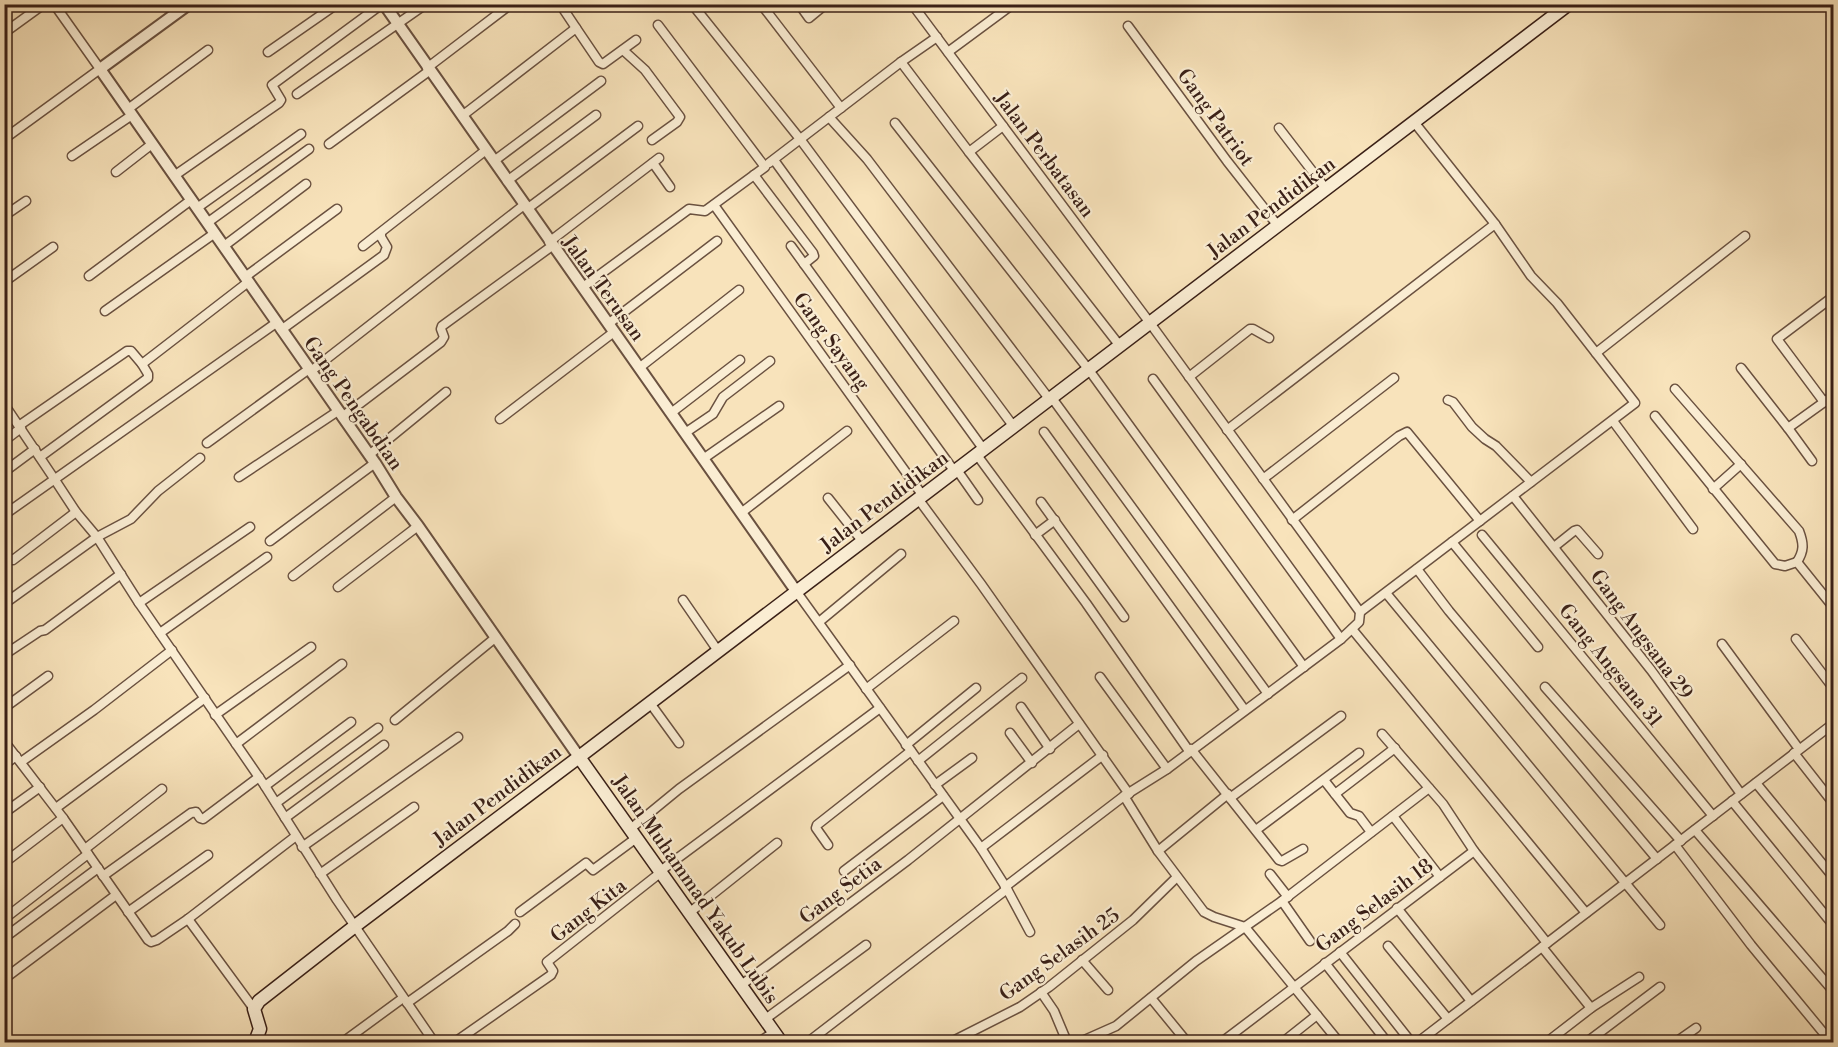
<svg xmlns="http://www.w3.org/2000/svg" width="1838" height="1047" font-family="'Libre Bodoni',serif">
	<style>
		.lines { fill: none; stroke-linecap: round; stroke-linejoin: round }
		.minor-casing { stroke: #6a5140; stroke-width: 11 }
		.tertiary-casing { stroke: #6a5140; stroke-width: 14 }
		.secondary-casing { stroke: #3a2017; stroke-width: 15 }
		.minor { stroke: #faedd3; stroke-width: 8 }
		.tertiary { stroke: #faedd3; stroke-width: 10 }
		.secondary { stroke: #faedd3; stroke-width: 12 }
		.labels { text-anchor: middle; stroke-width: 4.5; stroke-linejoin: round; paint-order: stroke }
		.street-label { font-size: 20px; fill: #3a2017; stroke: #faedd3 }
	</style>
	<rect width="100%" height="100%" fill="#f8e3bb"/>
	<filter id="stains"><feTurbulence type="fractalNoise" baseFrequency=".00333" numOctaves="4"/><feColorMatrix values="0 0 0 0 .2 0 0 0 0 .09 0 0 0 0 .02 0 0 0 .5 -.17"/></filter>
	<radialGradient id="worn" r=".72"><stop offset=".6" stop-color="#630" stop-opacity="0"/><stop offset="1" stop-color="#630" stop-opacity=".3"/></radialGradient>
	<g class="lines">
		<defs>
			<g id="minor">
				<path d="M560,4L576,28"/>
				<path d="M692,4L800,139L1014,427"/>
				<path d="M761,4L841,108"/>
				<path d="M799,4L809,18L826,4"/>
				<path d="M912,4L1150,323L1360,612L1359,622L1341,639L1167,769L1124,796L1005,887"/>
				<path d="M1128,26L1227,161L1278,226"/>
				<path d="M4,33L44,4"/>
				<path d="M623,50L645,70L680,117L677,122L652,140"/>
				<path d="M268,52L337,4"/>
				<path d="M948,52L1013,4"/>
				<path d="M901,62L969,152L1003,126"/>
				<path d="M427,68L511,4"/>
				<path d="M297,94L426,4"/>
				<path d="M128,109L208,50"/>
				<path d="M462,116L576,28L599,62L603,64L636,40"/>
				<path d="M829,117L867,159L1050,400"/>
				<path d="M895,123L1089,370L1304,667"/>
				<path d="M1279,128L1326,189"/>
				<path d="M4,139L100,69L54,4"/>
				<path d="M329,144L429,71"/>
				<path d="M969,152L1120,346"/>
				<path d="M72,156L132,115"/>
				<path d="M774,160L984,450"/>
				<path d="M494,161L601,81"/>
				<path d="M653,163L670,187"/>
				<path d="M769,163L901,62L937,37"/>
				<path d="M116,172L152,144"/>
				<path d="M754,175L813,253L814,256L804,264"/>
				<path d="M174,176L279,103L281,100L272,85L382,4"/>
				<path d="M507,181L596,115"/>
				<path d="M714,205L923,496"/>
				<path d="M197,208L301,134"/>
				<path d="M527,209L638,126"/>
				<path d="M4,216L26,201"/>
				<path d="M207,223L309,149"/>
				<path d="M549,242L659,158"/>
				<path d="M224,246L306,184"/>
				<path d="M363,246L486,150"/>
				<path d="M791,246L955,472"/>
				<path d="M89,276L191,200"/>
				<path d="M245,277L337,209"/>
				<path d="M4,282L53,247"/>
				<path d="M583,287L689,209L705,211L765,167L658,25"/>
				<path d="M105,311L215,233"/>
				<path d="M608,324L717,241"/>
				<path d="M281,330L384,255L387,247L381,237V233"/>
				<path d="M1596,353L1745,236"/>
				<path d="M639,368L739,290"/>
				<path d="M1741,368L1788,428L1834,395"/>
				<path d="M311,371L524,205"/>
				<path d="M1189,377L1250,329H1253L1269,338"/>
				<path d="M1153,379L1341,639"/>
				<path d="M1675,389L1799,531C1804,544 1804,551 1797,562"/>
				<path d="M1052,398L1268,694"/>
				<path d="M1448,400L1453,402L1472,427L1485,439L1496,446L1531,482"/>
				<path d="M1824,402L1777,339L1834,296"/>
				<path d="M4,404L55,480L76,512L97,537L139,603L265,786L337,900L434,1042"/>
				<path d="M671,413L740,360"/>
				<path d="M1655,416L1775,564L1785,566L1797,562L1834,608"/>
				<path d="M342,417L441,342L444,337L441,329L442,326L552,246"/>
				<path d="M500,419L614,332"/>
				<path d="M1613,421L1693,529"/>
				<path d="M20,425L127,351H131L142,364L247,283"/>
				<path d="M1788,428L1812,461"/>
				<path d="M1227,430L1495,224"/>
				<path d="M1044,432L1244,709"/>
				<path d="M685,433L713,414L723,397L770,361"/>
				<path d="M4,441L21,428"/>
				<path d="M207,443L309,369"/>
				<path d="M369,455L446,392"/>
				<path d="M977,455L1086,603L1189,751"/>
				<path d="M40,457L148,378V374L142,364"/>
				<path d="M703,459L779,406"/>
				<path d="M957,470L978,500"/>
				<path d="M4,472L35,449"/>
				<path d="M239,477L338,411"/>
				<path d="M1263,479L1394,378"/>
				<path d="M1713,489L1741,464"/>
				<path d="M1513,496L1651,670L1741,794"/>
				<path d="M828,498L863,542"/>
				<path d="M919,500L981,584L1129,794"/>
				<path d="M1041,502L1124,617"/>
				<path d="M741,513L847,431"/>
				<path d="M4,515L276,323"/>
				<path d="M1292,520L1399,436L1407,432L1480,521"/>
				<path d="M1035,535L1055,520"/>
				<path d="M1482,535L1713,816"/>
				<path d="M270,541L375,463"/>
				<path d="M1452,542L1538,647"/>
				<path d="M1554,547L1574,531L1577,530L1598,554"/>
				<path d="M4,556L13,560L76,512"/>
				<path d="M1417,569L1449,611L1657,859"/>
				<path d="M293,576L396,497"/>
				<path d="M338,587L418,526"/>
				<path d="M796,591L981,848L1007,889L1030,932"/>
				<path d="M1386,593L1660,925"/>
				<path d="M683,600L718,651"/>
				<path d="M139,603L250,527"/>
				<path d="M4,604L97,537L131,519L158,491L200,458"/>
				<path d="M1360,612L1635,403L1557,303L1531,276L1495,224L1414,122"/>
				<path d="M819,622L901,554"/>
				<path d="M1352,629L1586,913"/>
				<path d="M160,633L267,557"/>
				<path d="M1796,639L1834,689"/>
				<path d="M1722,644L1799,749"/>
				<path d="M4,655L40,631L45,630L121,574"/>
				<path d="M1100,677L1167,769"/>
				<path d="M1545,687L1681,841"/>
				<path d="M866,689L954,621"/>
				<path d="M650,703L679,743"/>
				<path d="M1021,707L1050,749"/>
				<path d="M4,708L48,676"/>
				<path d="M215,715L311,647"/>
				<path d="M395,720L495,638"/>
				<path d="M1010,733L1032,763"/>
				<path d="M1382,734L1443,804L1474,851L1547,943"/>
				<path d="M4,741L63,818L148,940L151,942L157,940L188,919L296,836"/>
				<path d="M236,744L342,664"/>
				<path d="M906,745L976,688"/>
				<path d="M1191,749L1279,860L1282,861L1303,849"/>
				<path d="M1794,753L1834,804"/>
				<path d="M918,761L1022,678"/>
				<path d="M21,762L94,710L172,650"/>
				<path d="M4,765L16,756"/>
				<path d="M1324,780L1350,813L1359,816L1371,832"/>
				<path d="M1756,783L1834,878"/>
				<path d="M935,785L972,758"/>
				<path d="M265,786L351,722"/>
				<path d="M1335,794L1395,748"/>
				<path d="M1124,796L1158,851L1204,912L1214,917L1245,927L1339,1042"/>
				<path d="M1230,798L1341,716"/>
				<path d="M1732,801L1834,926"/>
				<path d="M276,803L378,728"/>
				<path d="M56,808L205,698"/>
				<path d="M4,813L40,787"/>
				<path d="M1393,816L1440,877"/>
				<path d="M285,818L384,745"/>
				<path d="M629,830L679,789L850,665"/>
				<path d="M1256,830L1359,753"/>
				<path d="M1695,830L1834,992"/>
				<path d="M828,845L816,828L817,825L911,751"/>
				<path d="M1675,845L1751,945L1831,1042"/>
				<path d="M302,847L458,737"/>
				<path d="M981,848L1103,755"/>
				<path d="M85,849L162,789"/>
				<path d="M1158,851L1228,794"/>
				<path d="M4,863L63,818"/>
				<path d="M844,871L943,796"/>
				<path d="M659,872L880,708"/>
				<path d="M320,874L414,807"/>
				<path d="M1270,874L1288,897"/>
				<path d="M103,876L191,813L196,812L200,818L203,819L259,777"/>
				<path d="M1282,901L1310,941"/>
				<path d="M1397,908L1471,1001"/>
				<path d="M128,912L208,855"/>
				<path d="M520,912L586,863L593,870L635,839"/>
				<path d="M689,913L777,843"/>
				<path d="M4,919L88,854"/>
				<path d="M188,919L254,1009"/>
				<path d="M4,938L98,868"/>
				<path d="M1388,946L1448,1019"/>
				<path d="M1542,947L1591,1008"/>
				<path d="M1340,952L1411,1042"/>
				<path d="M1082,960L1108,990"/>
				<path d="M1325,963L1387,1042"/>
				<path d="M4,979L116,895"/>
				<path d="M740,986L908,860L1079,724"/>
				<path d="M1041,992L1054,1011L1067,1042"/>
				<path d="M1151,998L1187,1042"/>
				<path d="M407,1003L508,931L515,924"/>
				<path d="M764,1020L866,945"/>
				<path d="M343,1042L403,998"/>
				<path d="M455,1042L551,975L553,971L547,962L660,873"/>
				<path d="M759,1042L773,1033"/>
				<path d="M808,1042L1007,889"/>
				<path d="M951,1042L1020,1007L1049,987L1133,920L1177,877"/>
				<path d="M1080,1042L1116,1026L1196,961L1282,901L1429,788"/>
				<path d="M1222,1042L1474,851"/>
				<path d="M1283,1042L1317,1015"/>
				<path d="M1418,1042L1834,723"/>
				<path d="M1547,1042L1591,1008L1639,977"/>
				<path d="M1587,1042L1660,987"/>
				<path d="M1676,1042L1696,1028"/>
			</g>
			<g id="tertiary">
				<path d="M189,4L100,69L375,463L396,497L418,526L579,757"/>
				<path d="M384,4L796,591"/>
			</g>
			<g id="secondary">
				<path d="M579,757L781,1042"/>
				<path d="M255,1042L260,1029L254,1009L259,1001L355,926L579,757L1569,4"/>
			</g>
		</defs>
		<use href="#minor" class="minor-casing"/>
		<use href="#tertiary" class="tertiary-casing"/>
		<use href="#secondary" class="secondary-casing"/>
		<use href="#minor" class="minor"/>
		<use href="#tertiary" class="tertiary"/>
		<use href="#secondary" class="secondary"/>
	</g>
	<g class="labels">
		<g class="street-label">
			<text transform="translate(1216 117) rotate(54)" y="7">Gang Patriot</text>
			<text transform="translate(1045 154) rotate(53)" y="7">Jalan Perbatasan</text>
			<text transform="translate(1271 207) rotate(-37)" y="7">Jalan Pendidikan</text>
			<text transform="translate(604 288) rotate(54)" y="7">Jalan Terusan</text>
			<text transform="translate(832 341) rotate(54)" y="7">Gang Sayang</text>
			<text transform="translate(354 403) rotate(55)" y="7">Gang Pengabdian</text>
			<text transform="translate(884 501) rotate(-37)" y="7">Jalan Pendidikan</text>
			<text transform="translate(1642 634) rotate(53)" y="7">Gang Angsana 29</text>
			<text transform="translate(1611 665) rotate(51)" y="7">Gang Angsana 31</text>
			<text transform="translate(497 795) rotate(-37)" y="7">Jalan Pendidikan</text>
			<text transform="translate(696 889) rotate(55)" y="7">Jalan Muhammad Yakub Lubis</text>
			<text transform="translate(840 890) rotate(-37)" y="7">Gang Setia</text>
			<text transform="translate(1374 905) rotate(-37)" y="7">Gang Selasih 18</text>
			<text transform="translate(588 910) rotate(-38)" y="7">Gang Kita</text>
			<text transform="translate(1059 954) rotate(-36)" y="7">Gang Selasih 25</text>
		</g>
	</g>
	<rect width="1838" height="1047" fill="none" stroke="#f8e3bb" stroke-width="24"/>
	<rect x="6" y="6" width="1826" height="1035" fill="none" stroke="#3a2017" stroke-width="3"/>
	<rect x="12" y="12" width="1814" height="1023" fill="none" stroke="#3a2017" stroke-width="1.5"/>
	<rect width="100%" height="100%" filter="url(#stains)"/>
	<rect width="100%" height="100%" fill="url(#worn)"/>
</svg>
